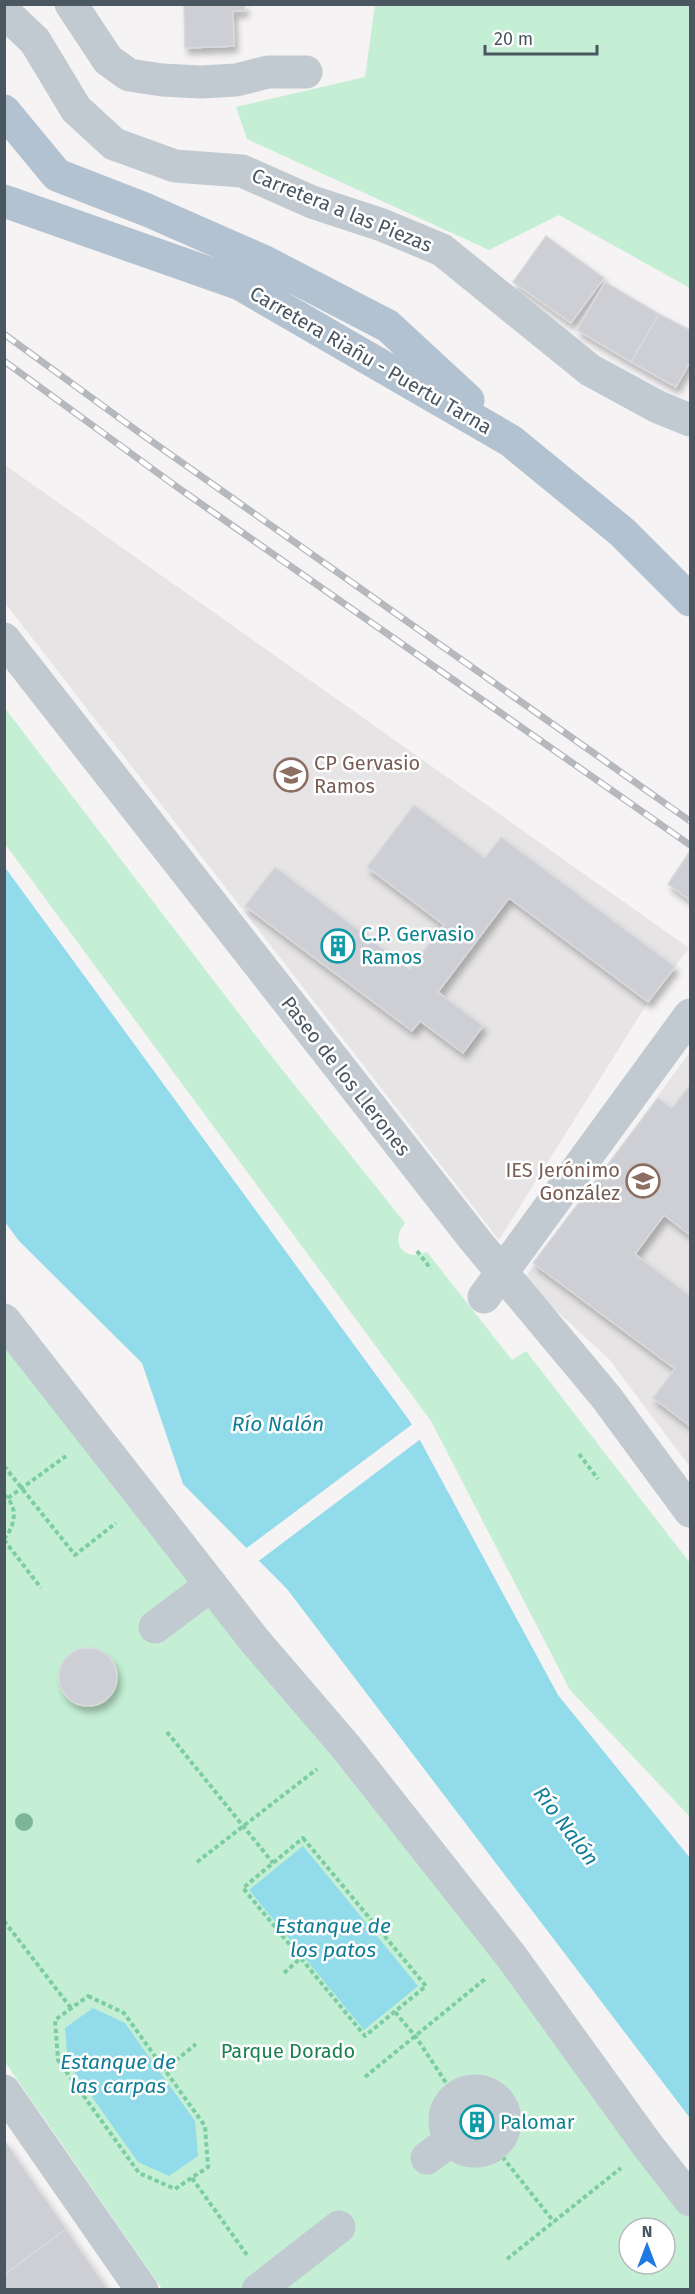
<svg xmlns="http://www.w3.org/2000/svg" width="695" height="2294" font-family="'Fira Sans',sans-serif">
	<style>
		.education { fill: #e6e4e5 }
		.green { fill: #c4efd4; fill-rule: evenodd }
		.water { fill: #92dbeb }
		.pier { fill: #f5f3f3 }
		.building { fill: #cdcfd4; stroke: #d7d9dd; stroke-width: 1.5; filter: url(#shadow) }
		.lines { fill: none; stroke-linecap: round; stroke-linejoin: round }
		.path { stroke: #7ccda3; stroke-width: 4; stroke-dasharray: 4.5 3; stroke-linecap: butt }
		.minor { stroke: #c1cad1; stroke-width: 33 }
		.major { stroke: #b3c2d0; stroke-width: 33 }
		.rail-casing { stroke: #b5b8bc; stroke-width: 7 }
		.rail { stroke: #fff; stroke-width: 4.5; stroke-dasharray: 14; stroke-linecap: butt }
		.tree { fill: #7db597 }
		.labels { text-anchor: middle; stroke-width: 5; stroke-linejoin: round; paint-order: stroke }
		.street-label { font-size: 20px; fill: #4a5660; stroke: #fff }
		.education-label { font-size: 20px; fill: #785e54; stroke: #fff; text-anchor: start }
		.culture-label { font-size: 20px; fill: #0d838f; stroke: #fff; text-anchor: start }
		.park-label { font-size: 20px; fill: #1a824c; stroke: #fff }
		.water-label { font-size: 21px; font-style: italic; fill: #107d96; stroke: #fff }
	</style>
	<defs>
		<filter id="shadow"><feDropShadow dx="3.5" dy="6" stdDeviation="3" flood-color="#0004"/></filter>
	</defs>
	<rect width="100%" height="100%" fill="#f5f3f3"/>
	<g class="education">
		<path d="M5,465L689,948L648,1002L499,1240L5,603Z"/>
		<path d="M690,1052V1467L609,1359L523,1280Z"/>
	</g>
	<g class="green">
		<path d="M375,5H690V288L559,215L489,250L247,139L236,107L365,77Z"/>
		<path d="M4,707L276,1062L405,1223C389,1243 404,1262 427,1252L512,1360L526,1351L690,1563V1817L570,1690L431,1421L5,844Z"/>
		<path d="M4,1315L690,2172V2289H162L5,2062ZM629,2228H665V2264H629Z"/>
	</g>
	<g class="water">
		<path d="M4,866L409,1420L558,1695L690,1858V2118L287,1589L183,1484L142,1363L19,1241L5,1222Z"/>
		<path d="M303,1846L418,1986L364,2030L249,1890Z"/>
		<path d="M93,2008L125,2023L142,2047L195,2121L198,2156L169,2176L138,2162L68,2063L65,2028Z"/>
	</g>
	<path class="pier" d="M414,1423L422,1438L256,1563L244,1550Z"/>
	<g class="building">
		<path d="M244,4L245,11H233L234,46L185,48L184,5Z"/>
		<path d="M546,236L604,278L571,323L513,282Z"/>
		<path d="M605,282L659,314L631,362L577,330Z"/>
		<path d="M659,314L690,330V362L676,387L631,362Z"/>
		<path d="M414,805L485,858L501,837L675,967L648,1002L509,898L438,992L483,1026L463,1053L420,1021L412,1031L245,906L275,867L410,969L444,925L367,867Z"/>
		<path d="M690,851V900L668,884Z"/>
		<path d="M690,1085V1235L664,1215L635,1254L690,1296V1426L653,1398L675,1369L533,1263L658,1098L672,1108Z"/>
		<circle cx="88" cy="1677" r="29"/>
		<path d="M478,2109L489,2123L475,2134L464,2120Z"/>
		<path d="M4,2140L66,2229L4,2275Z"/>
		<path d="M66,2229L108,2290H4V2275Z"/>
	</g>
	<g class="lines">
		<g class="path">
			<path d="M417,1251L431,1269"/>
			<path d="M579,1454L598,1479"/>
			<path d="M4,1466L75,1555L116,1523"/>
			<path d="M4,1495C19,1507 15,1526 4,1539"/>
			<path d="M8,1498L66,1456"/>
			<path d="M4,1540L41,1588"/>
			<path d="M167,1732L273,1863"/>
			<path d="M303,1838L426,1986L365,2036L243,1888Z"/>
			<path d="M197,1862L317,1769"/>
			<path d="M4,1921L71,2008"/>
			<path d="M284,1973L301,1958"/>
			<path d="M88,1996L124,2013L205,2126L208,2167L175,2189L139,2173L58,2060L55,2020Z"/>
			<path d="M395,2012L416,2037L456,2098"/>
			<path d="M164,2070L196,2044"/>
			<path d="M365,2077L485,1979"/>
			<path d="M493,2145L554,2222"/>
			<path d="M192,2178L247,2255"/>
			<path d="M507,2259L621,2168"/>
		</g>
		<g class="minor">
			<path d="M71,4L108,60L129,75L162,80L201,82L236,80L268,72H306"/>
			<path d="M4,16L13,20L35,41L76,109L114,144L175,166L242,171L312,202L382,225L442,250L590,370L658,407L690,420"/>
			<path d="M4,639L475,1240L606,1397L690,1511"/>
			<path d="M484,1297L690,1015"/>
			<path d="M4,1320L255,1641L346,1747L511,1956L648,2146L690,2200"/>
			<path d="M155,1627L211,1585"/>
			<path d="M4,2091L142,2290"/>
			<circle cx="475" cy="2121" r="30"/>
			<path d="M427,2158L451,2140"/>
			<path d="M258,2290L339,2227"/>
		</g>
		<g class="major">
			<path d="M4,111L57,175L147,210L263,261L388,326L468,400"/>
			<path d="M4,201L240,284L511,441L622,532L690,600"/>
		</g>
		<defs>
			<g id="rail">
				<path d="M4,334L140,433L690,821"/>
				<path d="M4,361L177,487L690,845"/>
			</g>
		</defs>
		<use href="#rail" class="rail-casing"/>
		<use href="#rail" class="rail"/>
	</g>
	<circle class="tree" cx="24" cy="1822" r="9"/>
	<defs>
		<symbol id="school-ring" viewBox="-11 -11 22 22"><circle r="9.5" fill="#fff" stroke="#8d6e63" stroke-width="1.5"/><path d="M0-5L7-2L0 1L-7-2ZM-4 1L0 2.5L4 1V4Q0 6-4 4Z" fill="#8d6e63"/></symbol>
		<symbol id="building-ring" viewBox="-11 -11 22 22"><circle r="9.5" fill="#fff" stroke="#0f9aa8" stroke-width="1.5"/><path d="M-4-6H4V6H1V3H-1V6H-4ZM-2.5-4.3h1.7v1.8h-1.7ZM.8-4.3h1.7v1.8H.8ZM-2.5-1h1.7V.8h-1.7ZM.8-1h1.7V.8H.8Z" fill="#0f9aa8"/></symbol>
		<symbol id="university-ring" viewBox="-11 -11 22 22"><circle r="9.5" fill="#fff" stroke="#8d6e63" stroke-width="1.5"/><path d="M0-5L7-2L0 1L-7-2ZM-4 1L0 2.5L4 1V4Q0 6-4 4Z" fill="#8d6e63"/></symbol>
	</defs>
	<g fill-rule="evenodd">
		<use href="#school-ring" x="272" y="756" width="38" height="38"/>
		<use href="#building-ring" x="319" y="927" width="38" height="38"/>
		<use href="#university-ring" x="624" y="1162" width="38" height="38"/>
		<use href="#building-ring" x="458" y="2103" width="38" height="38"/>
	</g>
	<g class="labels">
		<g class="street-label">
			<text transform="translate(342 210) rotate(22)" y="7">Carretera a las Piezas</text>
			<text transform="translate(371 360) rotate(30)" y="7">Carretera Riañu - Puertu Tarna</text>
			<text transform="translate(346 1076) rotate(52)" y="7">Paseo de los Llerones</text>
		</g>
		<g class="education-label">
			<text x="314" y="770">CP Gervasio<tspan x="314" dy="23">Ramos</tspan></text>
			<text x="620" y="1177" text-anchor="end">IES Jerónimo<tspan x="620" dy="23">González</tspan></text>
		</g>
		<g class="culture-label">
			<text x="361" y="941">C.P. Gervasio<tspan x="361" dy="23">Ramos</tspan></text>
			<text x="500" y="2129">Palomar</text>
		</g>
		<g class="park-label">
			<text x="288" y="2058">Parque Dorado</text>
		</g>
		<g class="water-label">
			<text x="278" y="1431">Río Nalón</text>
			<text transform="translate(566 1826) rotate(53)" y="7">Río Nalón</text>
			<text x="333" y="1933">Estanque de<tspan x="333" dy="24">los patos</tspan></text>
			<text x="118" y="2069">Estanque de<tspan x="118" dy="24">las carpas</tspan></text>
		</g>
	</g>
	<rect width="695" height="2294" fill="none" stroke="#4a5660" stroke-width="12"/>
	<g transform="translate(647 2246)"><circle r="28" fill="#ffffff" stroke="#b7bbbf" stroke-width="1.5"/>
	<path d="M0-4.5L10 22L0 15L-10 22Z" fill="#1f79e2"/>
	<text y="-9" font-size="16" font-weight="bold" text-anchor="middle" fill="#4a5660">N</text>
	</g>
	<path d="M485 45v9h112v-9" fill="none" stroke="#4a5660" stroke-width="3"/>
	<text x="494" y="45" font-size="18" fill="#4a5660" stroke="#ffffff" stroke-width="4.5" paint-order="stroke">20 m</text>
</svg>
